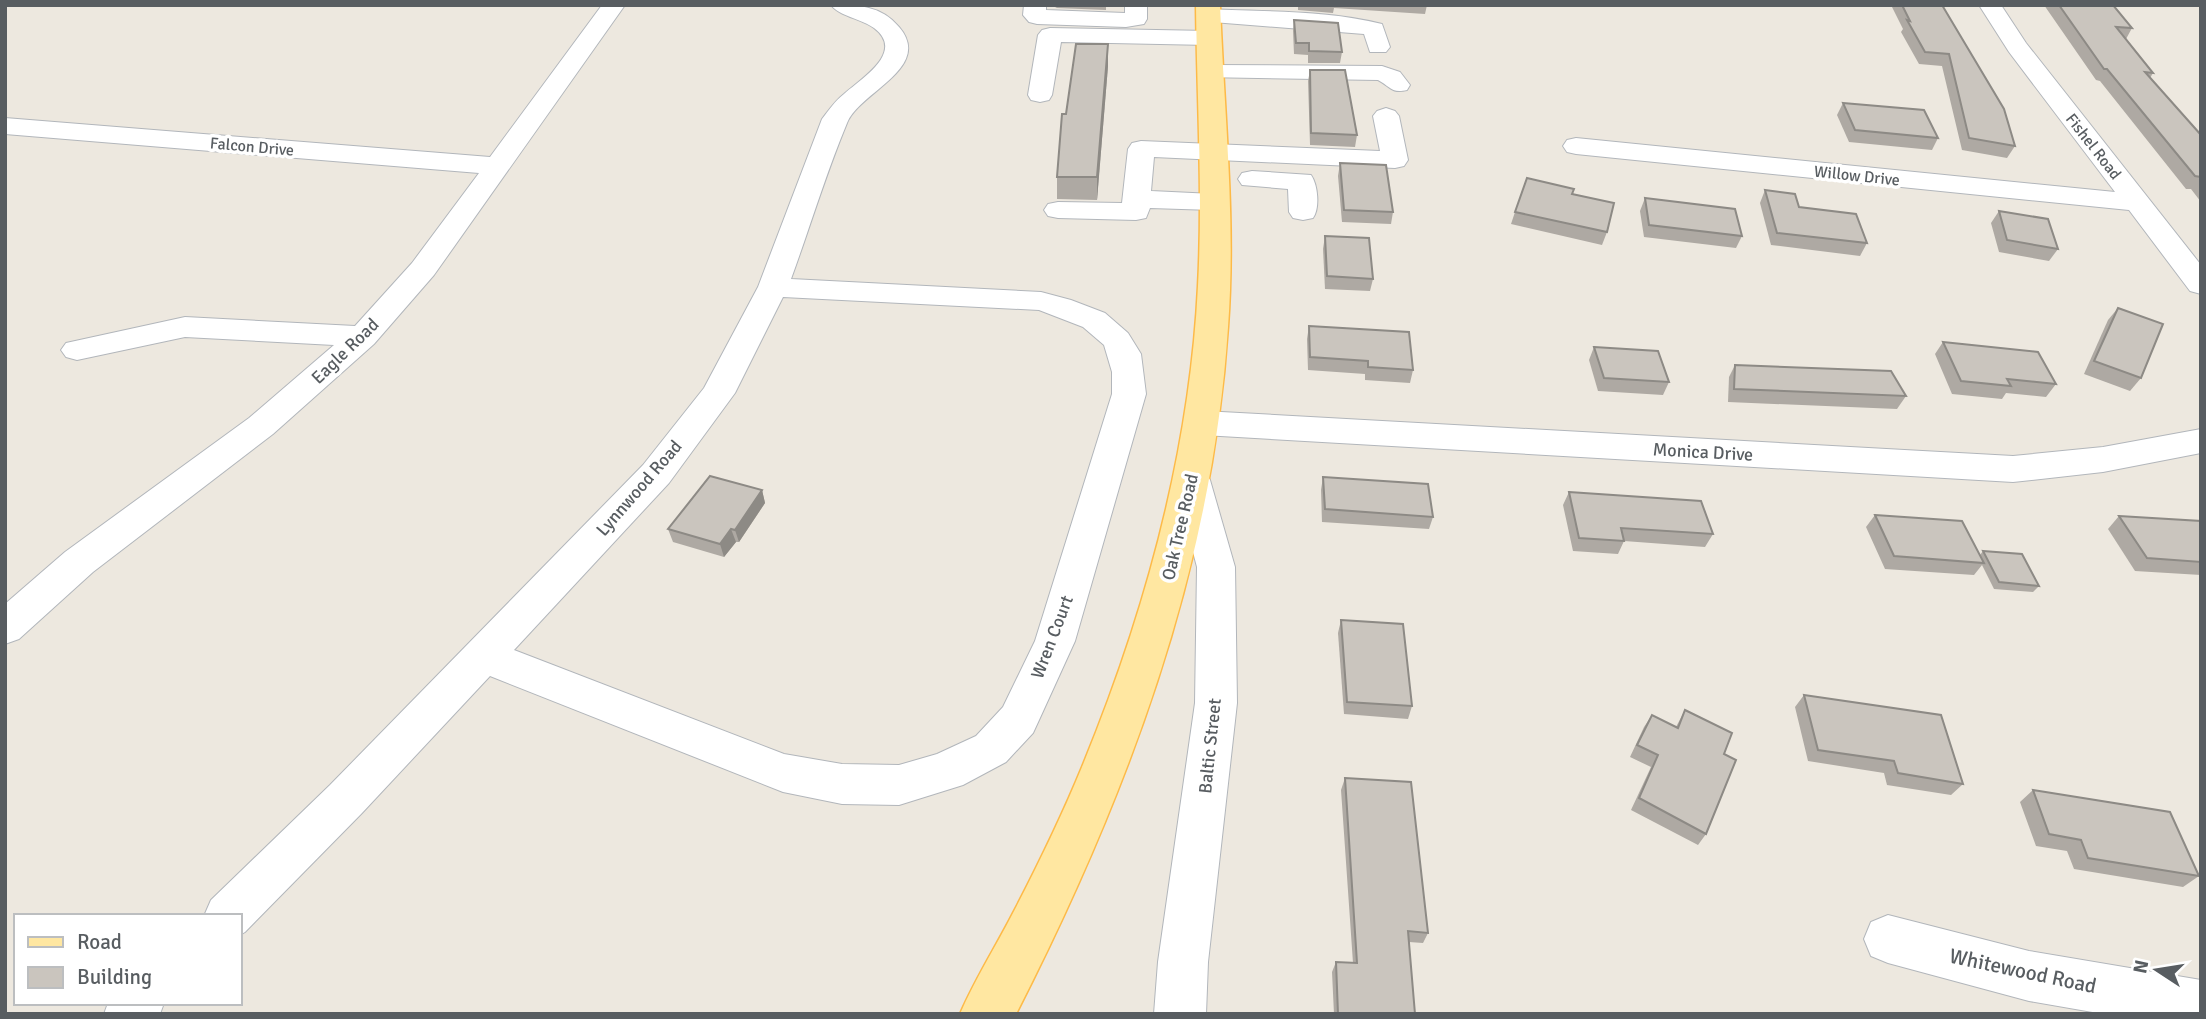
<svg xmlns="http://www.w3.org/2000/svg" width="2206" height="1019" font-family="Signika,sans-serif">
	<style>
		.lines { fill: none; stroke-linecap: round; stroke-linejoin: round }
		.minor-casing { stroke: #b2b6bb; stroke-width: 2 }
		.major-casing { stroke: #fdba48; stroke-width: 3 }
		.minor { fill: #fff; fill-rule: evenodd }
		.major { fill: #ffe7a1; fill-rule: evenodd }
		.wall { fill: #aea9a3 }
		.shaded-wall { fill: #8d8a85 }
		.building { fill: #cac5be; stroke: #8d8a85; stroke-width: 2 }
		.labels { text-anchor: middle; stroke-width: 7; stroke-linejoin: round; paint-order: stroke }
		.far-street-label { font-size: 16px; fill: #585d61; stroke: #fff }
		.street-label { font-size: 18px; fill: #585d61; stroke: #fff }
		.near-street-label { font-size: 21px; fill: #585d61; stroke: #fff }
	</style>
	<rect width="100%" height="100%" fill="#ede8df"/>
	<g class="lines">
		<defs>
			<g id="minor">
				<path d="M602,5H625L434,275L374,344L273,434L93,572L19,639L5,644V604L65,552L249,418L334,345L185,337L77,360L66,357L61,350L66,343L185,317L355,326L412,263L479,173L5,134V118L490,157Z"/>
				<path d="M831,5C857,5 881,5 899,27C934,68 859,92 847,123C826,173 810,227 791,279L1041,292L1071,300L1105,313L1128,333L1141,354L1146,394L1075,641L1039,720L1033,733L1006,762L963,785L899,805L842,804L783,792L490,676L362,813L245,932L240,935V916H204L211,900L330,785L643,465L704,388L758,287L822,119C829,110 835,101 844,94C861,79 906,52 874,28C862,19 839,16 831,5ZM783,297L1039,310L1083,327L1104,345L1112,372V394L1035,641L1003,707L976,736L937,754L899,765L842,764L784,754L514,650L669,483L735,393Z"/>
				<path d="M1024,5H1046V10L1125,13V5H1147V19L1144,24L1126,27L1037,24L1029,22L1023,15Z"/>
				<path d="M1979,5H2001L2026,43L2201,265V294L2190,291L2129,210L1576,154L1567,152L1563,146L1567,140L1576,138L2115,192L2009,52Z"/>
				<path d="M1208,9C1265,12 1326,10 1382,24L1390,47L1386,52H1370L1364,34L1200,21L1197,16L1200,11Z"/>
				<path d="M1050,28L1209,31L1217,33L1221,38L1217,43L1209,45L1061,42L1052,95L1049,100L1040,102L1031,100L1028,95L1038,35L1042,30Z"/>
				<path d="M1210,65L1382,66L1400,72L1410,85L1407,90C1391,94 1390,86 1378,80L1201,77L1198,72L1201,67Z"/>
				<path d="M1386,108L1395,111L1399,116L1408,160L1404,166L1395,168L1154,157L1151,191L1213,194L1223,196L1227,202L1223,208L1213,210L1150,208L1146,218L1136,220L1058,218L1048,216L1044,210L1048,204L1058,202L1122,203L1128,149L1132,143L1141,141L1380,151L1373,116L1377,111Z"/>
				<path d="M1252,171L1311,175C1318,185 1320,208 1313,218L1303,220L1293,218L1289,212L1288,189L1242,185L1238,179L1242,173Z"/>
				<path d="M1203,411L2013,456L2103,447L2201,429V453L2103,472L2013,482L1203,435L1191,431L1186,423L1191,415Z"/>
				<path d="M1192,467L1205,471L1210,480L1235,567L1237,703L1208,962L1206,1014H1154L1158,962L1195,703L1197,567L1174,480L1179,471Z"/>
				<path d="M1888,915L2029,951L2201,980V1014H2104L2029,1001L1888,963L1871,956L1864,939L1871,922Z"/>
				<path d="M108,1003H164L160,1014H104Z"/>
			</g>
			<path id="major" d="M1196,5H1220C1224,112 1236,220 1228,327C1212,572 1126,798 1016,1014H960C975,979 995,948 1012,915C1037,867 1061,818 1082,767C1145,614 1190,451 1198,286C1203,192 1197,99 1196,5Z"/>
		</defs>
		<use href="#minor" class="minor-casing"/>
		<use href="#major" class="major-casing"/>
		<use href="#minor" class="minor"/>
		<use href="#major" class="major"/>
	</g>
	<g class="wall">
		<path d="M1051,5H1106V10L1057,8Z"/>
		<path d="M1298,5H1427L1425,14L1334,8L1333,13L1298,10Z"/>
		<path d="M1891,5H1942L2015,146L2007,158L1962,150L1942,66L1919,64L1901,32L1903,29Z"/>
		<path d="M2044,5H2113L2132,28L2126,39L2153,73L2150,78L2201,135V202L2191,189H2186L2100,81L2096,80Z"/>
		<path d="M1294,20L1342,52L1340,63H1308V55L1294,54L1293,31Z"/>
		<path d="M1108,44V66L1097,200L1057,199V177L1066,114Z"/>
		<path d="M1310,70L1357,135L1355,147L1310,145L1308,81Z"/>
		<path d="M1843,103L1938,138L1932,150L1849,142L1837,115Z"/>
		<path d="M1340,163L1393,212L1391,224L1342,222L1338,176Z"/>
		<path d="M1765,190L1867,243L1860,256L1771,245L1760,203Z"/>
		<path d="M1572,194L1607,232L1602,245L1511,224L1515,212Z"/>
		<path d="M1645,198L1742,236L1736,248L1644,237L1640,211Z"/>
		<path d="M1999,211L2058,249L2049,261L1999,252L1991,223Z"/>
		<path d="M1325,236L1373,279L1370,291L1325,289L1323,249Z"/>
		<path d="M2118,308L2141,378L2130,391L2084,374L2108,320Z"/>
		<path d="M1309,326L1413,370L1410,383L1365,380V374L1308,370L1307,339Z"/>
		<path d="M1943,342L2056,384L2046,397L2006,393L2002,399L1952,394L1935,354Z"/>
		<path d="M1594,347L1669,382L1663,395L1598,391L1589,360Z"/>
		<path d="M1735,365L1906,396L1897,409L1728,402L1729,377Z"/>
		<path d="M1323,477L1433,517L1429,529L1322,522L1321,490Z"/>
		<path d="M762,490L765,503L739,542H736L724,557L673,542L668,529Z"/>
		<path d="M1569,492L1713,534L1705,547L1624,541L1618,554L1573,551L1563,505Z"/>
		<path d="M1875,515L1980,555L1983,551L2039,586L2033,592L1994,589L1982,565L1974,575L1885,569L1866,527Z"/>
		<path d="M2119,516L2201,521V575L2135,571L2108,529Z"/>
		<path d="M1341,620L1412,706L1408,719L1344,714L1338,633Z"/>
		<path d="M1804,695L1963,784L1951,795L1887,785L1884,773L1808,761L1795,707Z"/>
		<path d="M1685,710L1724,754L1706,834L1698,845L1631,810L1651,767L1630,757L1644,727L1652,715L1676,727Z"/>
		<path d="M1345,778L1428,933L1423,943L1409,942L1415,1014H1334L1332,972L1336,962L1353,963L1341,790Z"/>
		<path d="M2033,790L2199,876L2183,887L2074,869L2067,851L2036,846L2020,802Z"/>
	</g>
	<g class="shaded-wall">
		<path d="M1108,44V66L1097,200V177Z"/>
		<path d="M762,490L765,503L739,542L735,530Z"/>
		<path d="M731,529L736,542L724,557L720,544Z"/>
	</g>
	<g class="building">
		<path d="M1902,5H1942L2004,109L2015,146L1969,138L1949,54L1925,52L1907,20L1910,21Z"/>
		<path d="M2059,5H2113L2132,28L2116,27L2153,73L2145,72L2201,135V177L2195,176L2107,69H2104Z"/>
		<path d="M1294,20L1338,23L1342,52L1309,51V43H1296Z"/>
		<path d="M1076,44H1108L1097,177H1057L1062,114H1066Z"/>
		<path d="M1310,70H1345L1357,135L1311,133Z"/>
		<path d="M1843,103L1924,110L1938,138L1855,130Z"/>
		<path d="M1340,163L1386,165L1393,212L1344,210Z"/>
		<path d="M1527,178L1574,189L1572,194L1614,203L1607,232L1515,212Z"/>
		<path d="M1765,190L1795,194L1799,207L1856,214L1867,243L1777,233Z"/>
		<path d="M1645,198L1735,209L1742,236L1649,225Z"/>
		<path d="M1999,211L2048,219L2058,249L2007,240Z"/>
		<path d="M1325,236L1369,238L1373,279L1327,276Z"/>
		<path d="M2118,308L2163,324L2141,378L2094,361Z"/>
		<path d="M1309,326L1409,332L1413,370L1368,367V361L1310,357Z"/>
		<path d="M1943,342L2038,352L2056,384L2007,379L2011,386L1961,381Z"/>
		<path d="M1594,347L1658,351L1669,382L1604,378Z"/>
		<path d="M1735,365L1891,371L1906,396L1734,389Z"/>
		<path d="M710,476L762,490L735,530L731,529L720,544L668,529Z"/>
		<path d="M1323,477L1428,484L1433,517L1325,509Z"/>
		<path d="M1569,492L1701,501L1713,534L1621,528L1624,541L1579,538Z"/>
		<path d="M1875,515L1962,521L1984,563L1894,556Z"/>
		<path d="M2119,516L2201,521V562L2147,558Z"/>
		<path d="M1983,551L2022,554L2039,586L1999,582Z"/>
		<path d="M1341,620L1403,624L1412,706L1347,702Z"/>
		<path d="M1804,695L1941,715L1963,784L1898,773L1894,761L1818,750Z"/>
		<path d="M1685,710L1732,733L1724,754L1736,760L1706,834L1639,798L1658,755L1637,745L1652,715L1678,728Z"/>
		<path d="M1345,778L1411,782L1428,933L1408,931L1415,1014H1338L1336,962L1357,963Z"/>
		<path d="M2033,790L2170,812L2199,876L2088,858L2081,840L2049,834Z"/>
	</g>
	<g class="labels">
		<g class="far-street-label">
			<text transform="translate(252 146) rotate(5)" y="6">Falcon Drive</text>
			<text transform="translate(2094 146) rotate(52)" y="6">Fishel Road</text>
			<text transform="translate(1857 175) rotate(6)" y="6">Willow Drive</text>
		</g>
		<g class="street-label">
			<text transform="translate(345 351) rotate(-44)" y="6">Eagle Road</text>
			<text transform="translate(1703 452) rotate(3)" y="6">Monica Drive</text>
			<text transform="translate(639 488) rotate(-49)" y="6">Lynnwood Road</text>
			<text transform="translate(1180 527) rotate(-77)" y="6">Oak Tree Road</text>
			<text transform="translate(1052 637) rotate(-69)" y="6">Wren Court</text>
			<text transform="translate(1210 746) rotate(-84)" y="6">Baltic Street</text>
		</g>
		<g class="near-street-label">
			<text transform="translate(2023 971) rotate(12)" y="7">Whitewood Road</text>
		</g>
	</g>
	<rect width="2206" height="1019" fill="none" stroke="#585d61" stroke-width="14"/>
	<rect x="14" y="914" width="228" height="91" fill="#ffffff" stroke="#bcbec0" stroke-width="2"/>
	<rect x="28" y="937" width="35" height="10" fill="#ffe7a1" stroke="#bcbec0" stroke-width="2"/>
	<text x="77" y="949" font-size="21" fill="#585d61">Road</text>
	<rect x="28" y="967" width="35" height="21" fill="#cac5be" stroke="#bcbec0" stroke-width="2"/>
	<text x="77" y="984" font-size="21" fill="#585d61">Building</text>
	<g transform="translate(2157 970) rotate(282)" stroke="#ffffff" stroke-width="5" paint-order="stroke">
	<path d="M0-5L12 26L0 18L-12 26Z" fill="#585d61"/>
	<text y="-10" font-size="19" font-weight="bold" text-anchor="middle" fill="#585d61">N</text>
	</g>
</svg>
